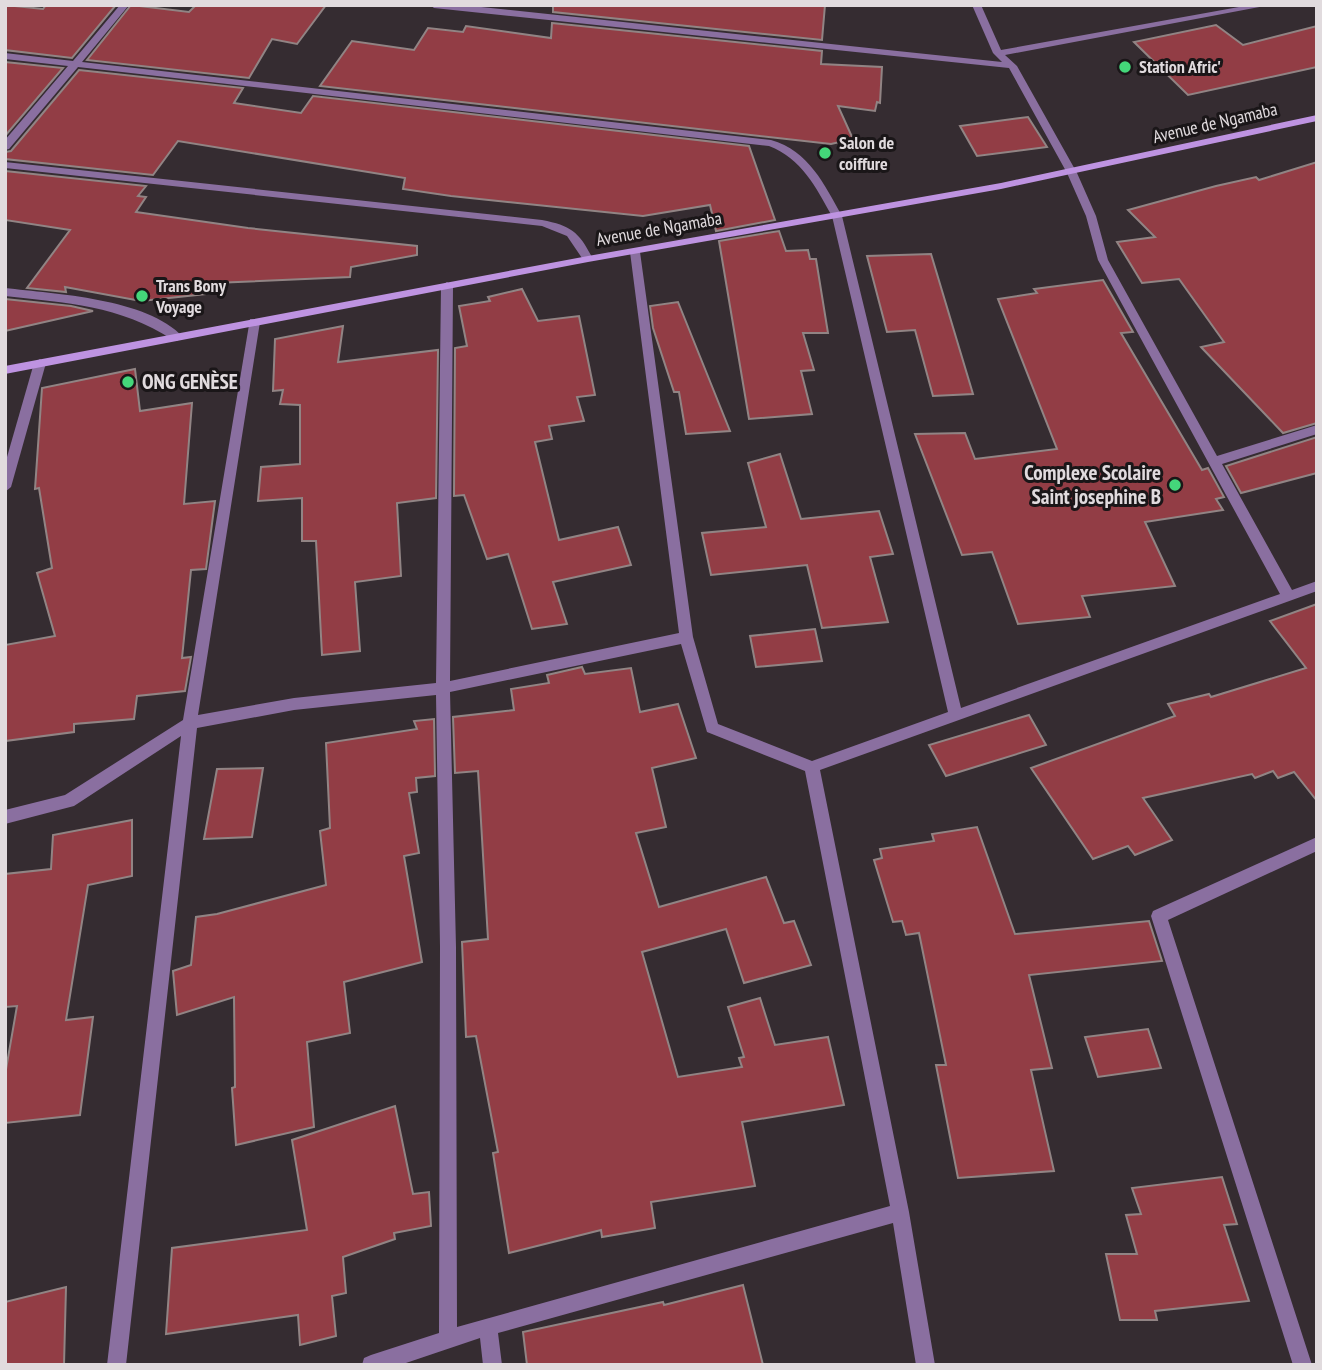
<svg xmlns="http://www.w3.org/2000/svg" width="1322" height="1370" font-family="'PT Sans Narrow',sans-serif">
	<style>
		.building { fill: #923d45; stroke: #918484; stroke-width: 2 }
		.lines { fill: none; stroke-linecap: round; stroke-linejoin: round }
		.street { fill: #8a6fa0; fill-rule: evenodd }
		.secondary { fill: #be93e1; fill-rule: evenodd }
		.poi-dot { fill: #44d77a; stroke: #1a1618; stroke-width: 2.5 }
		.labels { text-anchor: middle; stroke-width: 6; stroke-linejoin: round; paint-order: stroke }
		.far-poi-label { font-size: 18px; font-weight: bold; fill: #e1dbde; stroke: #1a1618; text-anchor: start }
		.far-street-label { font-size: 18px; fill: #e1dbde; stroke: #1a1618 }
		.poi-label { font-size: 21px; font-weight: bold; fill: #e1dbde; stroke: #1a1618; text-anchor: start }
	</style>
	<rect width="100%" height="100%" fill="#352c31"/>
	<g class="building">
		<path d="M5,5L43,9L46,5H116L72,58L5,50Z"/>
		<path d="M131,5L189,12L196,5H326L297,44L272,39L249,78L87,60Z"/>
		<path d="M553,5H825L822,40L553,12Z"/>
		<path d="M552,23L822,51L821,64L882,67L880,103L877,102L875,111L838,106L853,139L831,144L320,86L352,41L414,50L428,28L463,32L466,26L551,38Z"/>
		<path d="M1216,25L1243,45L1317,26V67L1188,95L1134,42Z"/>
		<path d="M5,62L63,68L5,136Z"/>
		<path d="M79,70L243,88L234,103L301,113L313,96L749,146L775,220L716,231L710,205L643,216L451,196L403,189L405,178L178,141L153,175L5,159V152L11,151Z"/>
		<path d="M1028,117L1047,147L977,156L960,126Z"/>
		<path d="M1317,162V423L1283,433L1201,347L1224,342L1179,279L1142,283L1117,242L1155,237L1128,210L1216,186L1256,177L1259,180Z"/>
		<path d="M5,171L146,186L138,196L146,197L136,212L248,228L417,246V255L351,267L350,277L214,283L206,294L141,301L65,287L66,292L27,288L70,230L5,220Z"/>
		<path d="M779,231L786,251L808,250L810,259H816L828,333H803L814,370L801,371L812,414L749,419L719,241Z"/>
		<path d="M931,254L973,394L933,396L915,330L887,332L867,256Z"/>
		<path d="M1103,280L1133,332L1121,333L1202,470L1208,468L1224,497L1216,499L1223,510L1145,522L1175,586L1082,596L1090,617L1018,624L992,552L962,555L915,434L965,433L975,459L1057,449L998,299L1037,293L1034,289Z"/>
		<path d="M522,289L538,321L579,316L595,395L577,397L584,421L549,426L552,439L535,442L559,540L618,527L631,565L553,582L567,624L532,629L508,554L487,559L464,495L454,496L455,348L467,346L459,306L490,301L488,297Z"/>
		<path d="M5,299L71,306L93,311L5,331Z"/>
		<path d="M678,302L730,431L686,434L679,392H674L653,328L650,306Z"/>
		<path d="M343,326L338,362L438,350L436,498L397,503L401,576L355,582L360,651L322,655L316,541H302V498L258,501L261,467L300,464V405L280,404L283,390L273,391L275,339Z"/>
		<path d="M135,369L140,411L192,403L184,504L215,501L206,569L191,570L182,658L191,657L185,691L137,696L134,719L74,724V732L5,741V645L55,636L37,573L52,568L39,488L35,489L42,388Z"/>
		<path d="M1317,437V473L1241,493L1226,466Z"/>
		<path d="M780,454L801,519L879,511L893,554L870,557L888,622L822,628L807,565L711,575L702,533L766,527L748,463Z"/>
		<path d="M1317,604V801L1294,772L1278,778L1273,771L1255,778L1252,774L1143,798L1172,840L1135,855L1128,846L1093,859L1031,768L1175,716L1168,704L1209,694L1211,697L1306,668L1270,621Z"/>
		<path d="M815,629L822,661L756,667L750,636Z"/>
		<path d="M582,667L585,674L631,668L640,712L678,704L696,758L652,768L666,827L636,833L659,907L766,877L784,923L794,921L811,965L744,983L726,929L642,952L678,1077L742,1067L739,1058L744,1057L728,1007L760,998L775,1045L828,1037L844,1105L742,1122L755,1186L651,1202L655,1228L602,1237L601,1230L509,1253L493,1153L498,1152L476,1036L466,1037L462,942L488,939L478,771L455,773L453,717L514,710L511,689L549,683L547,675Z"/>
		<path d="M1029,715L1046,745L946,776L929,745Z"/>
		<path d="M434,719L435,776L416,778L417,792L409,793L419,853L404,856L422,962L344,982L350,1033L307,1042L314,1127L236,1145L232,1088L235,1087L234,997L177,1015L173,971L191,965L196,917L217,914L326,885L320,831L330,828L326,743L417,729L414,721Z"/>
		<path d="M263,768L252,837L204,839L217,769Z"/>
		<path d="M132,820V876L88,885L66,1020L93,1017L80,1115L5,1123V1075L17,1006L5,1007V874L51,869L53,835Z"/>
		<path d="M977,827L1015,934L1149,921L1162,961L1029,975L1052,1068L1031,1070L1054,1171L958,1178L936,1065H946L919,933L906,935L902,921L893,922L874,860L882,858L880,849L934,841L932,834Z"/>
		<path d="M1148,1029L1161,1068L1098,1077L1085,1037Z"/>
		<path d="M395,1106L413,1194L429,1192L431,1226L394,1233L395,1239L343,1257L346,1293L332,1296L336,1336L300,1345L298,1315L166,1334L172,1248L307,1230L292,1140Z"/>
		<path d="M1222,1177L1237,1224L1224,1225L1249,1301L1155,1311L1157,1320H1120L1106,1254H1137L1126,1215L1141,1214L1132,1188Z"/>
		<path d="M743,1285L763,1365H527L523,1332L663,1302L664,1305Z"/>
		<path d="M66,1287L64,1365H5V1302Z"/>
	</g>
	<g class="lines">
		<g class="street">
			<path d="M120,5H129L82,62L771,140C809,151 824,184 842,216L961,708L1280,594L1098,260L1086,216L1067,173L1009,68L434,8L430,5H462L1002,62L993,53L972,5H981L1001,50L1250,5H1270L1005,55L1017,66L1077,173L1096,216L1108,260L1217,456L1317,425V434L1222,464L1292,590L1317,581V591L820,770L909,1212L935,1365H916L893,1223L498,1333L502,1365H483L480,1338L400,1365H362L364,1358L371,1355L439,1333L440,947L436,695L294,710L197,728L126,1365H107L181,736L74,806L5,824V810L65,795L183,720L250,319H258L260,322L198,715L294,698L436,683L441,286L447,282L453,286L450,681L679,633L630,252L635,249L640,252L693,637L718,724L812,761L948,712L832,216C815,186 802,159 769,146L78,67L9,149L5,150V140L68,66L5,59V53L73,61ZM681,644L707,732L805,771L890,1206L457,1327L456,947L450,692Z"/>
			<path d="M5,162L542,220C572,226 579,232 593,259L592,261H584L567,236L542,226L5,168Z"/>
			<path d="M5,288C55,294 147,298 183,337L177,341L173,340C119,305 67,303 5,296Z"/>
			<path d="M40,359L46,363L11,487L5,492V464L34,363Z"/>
			<path d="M1317,837V851L1168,920L1312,1365H1293L1151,916L1153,911Z"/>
		</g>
		<path class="secondary" d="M1317,115V121L1001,189L588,262L5,374V366L588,256L1001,183Z"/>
	</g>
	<g class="poi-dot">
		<circle cx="1125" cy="67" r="7"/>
		<circle cx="825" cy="153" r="7"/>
		<circle cx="142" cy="296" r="7"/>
		<circle cx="128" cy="382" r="7"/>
		<circle cx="1175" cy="485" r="7"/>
	</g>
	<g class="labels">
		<g class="far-poi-label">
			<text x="1139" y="73">Station Afric'</text>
			<text x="839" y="149">Salon de<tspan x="839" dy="21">coiffure</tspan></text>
			<text x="156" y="292">Trans Bony<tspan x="156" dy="21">Voyage</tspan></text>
		</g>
		<g class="far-street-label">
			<text transform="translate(1215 123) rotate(-13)" y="6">Avenue de Ngamaba</text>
			<text transform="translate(659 229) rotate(-10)" y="6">Avenue de Ngamaba</text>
		</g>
		<g class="poi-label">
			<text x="142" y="389">ONG GENÈSE</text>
			<text x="1161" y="480" text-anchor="end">Complexe Scolaire<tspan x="1161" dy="24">Saint josephine B</tspan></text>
		</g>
	</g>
	<rect width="1322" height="1370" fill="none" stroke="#e1dbde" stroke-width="14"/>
</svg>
